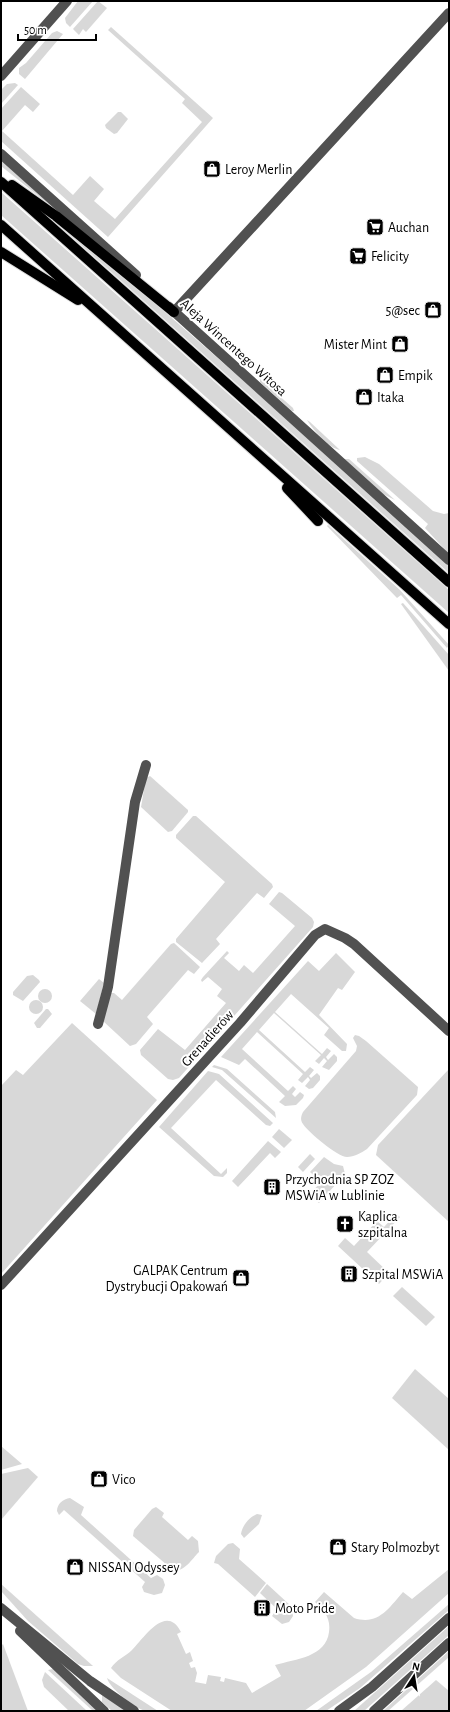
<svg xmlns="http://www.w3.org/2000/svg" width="450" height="1712" font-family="'Alegreya Sans',sans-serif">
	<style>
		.green { fill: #d8d8d8 }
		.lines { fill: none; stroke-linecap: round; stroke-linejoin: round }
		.major-casing { stroke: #dbdbdb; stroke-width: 12 }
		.minor { stroke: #515151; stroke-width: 10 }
		.major { stroke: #000; stroke-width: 10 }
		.labels { text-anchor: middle; stroke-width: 4; stroke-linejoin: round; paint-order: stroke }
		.poi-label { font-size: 14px; fill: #000; stroke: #fff; text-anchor: start }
		.street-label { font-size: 14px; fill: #000; stroke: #fff }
	</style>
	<rect width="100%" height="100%" fill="#fff"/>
	<g class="green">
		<path d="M78,1H93L70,27L66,23L65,18Z"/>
		<path d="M98,1L107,8L86,32L83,29L79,35L73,29Z"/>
		<path d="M111,27L213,118L108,237L1,141V109L21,87L40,104L33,112L25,105L2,131L73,195L90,176L104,189L94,201L115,219L202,122L182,103L185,99L108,30Z"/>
		<path d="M57,31L63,34L25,79L19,74V68L26,63L52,33Z"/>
		<path d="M15,83L18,85L1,104V90L7,84Z"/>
		<path d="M118,112H121L128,119L117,133L114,134L106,128L105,125Z"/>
		<path d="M1,160L61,214L1,166Z"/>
		<path d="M1,192L449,590V613L1,215Z"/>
		<path d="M55,220C191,330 319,449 449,566V573L54,221Z"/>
		<path d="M260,379L293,408L294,411H292L260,382Z"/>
		<path d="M307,420L310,422L340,450C330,449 312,429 307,420Z"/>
		<path d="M365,457L379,464L433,511L444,514L449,513V554L425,528L428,524L357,461V458Z"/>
		<path d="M343,459H349L395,500L381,493Z"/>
		<path d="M328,525L400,590L449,645L447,648L401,595L397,598L327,526Z"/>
		<path d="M403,603L449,655V671L401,604Z"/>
		<path d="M150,776L188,810V812L172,831L168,832L141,807L146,778Z"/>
		<path d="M193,816H196L272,884L273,887L264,898L257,893L216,939L220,944L202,963L176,942V939L225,882L176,838V835Z"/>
		<path d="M279,892L282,893L312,918L314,922L313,927L179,1078L173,1080L168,1079L141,1055L140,1050L158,1029L185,1050L226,1003L217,996L222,989L208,977L202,982L201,980L203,977L227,951L229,953L224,958L239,971L244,965L253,973L295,926L269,904Z"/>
		<path d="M174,943L200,967L194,974L188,970L147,1017L153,1024L136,1044L130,1046L103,1021L110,993H114L122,1000L171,944Z"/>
		<path d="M336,953L355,972L342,990L338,988L319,1015L347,1044L346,1051H342L324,1035L329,1028L291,994L275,1012L322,1054L327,1048L331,1051L326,1057L328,1060L334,1054L337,1057V1061L329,1070L322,1067L327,1061L324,1058L319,1064L315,1061L321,1055L274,1013L259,1030L305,1072L310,1067L314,1070L309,1076L311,1078L317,1073L320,1076V1080L313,1088L309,1089L305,1086L310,1080L308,1077L302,1083L298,1080L303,1074L257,1032L242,1049L288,1091L293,1086L296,1089L292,1094L295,1097L300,1092L304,1095L303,1098L296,1105L285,1106L279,1102L285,1096L245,1059L239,1065L221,1057L308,961L319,971Z"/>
		<path d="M33,975L39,980L40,982L23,1001L13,995V992L27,976Z"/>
		<path d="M99,979L104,983L96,1014L80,1001Z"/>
		<circle cx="45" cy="996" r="7"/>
		<circle cx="36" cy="1007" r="7"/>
		<path d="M46,1009H48L52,1014L40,1028H37L34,1023Z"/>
		<path d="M72,1023L157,1100L1,1274V1086L16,1070L23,1075Z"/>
		<path d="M355,1035L359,1036L366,1041L418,1087L417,1095L367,1149C361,1153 354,1157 347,1157C338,1157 308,1132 303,1124C300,1120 301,1116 303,1112L356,1051L357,1046L353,1038Z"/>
		<path d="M214,1065L227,1069L275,1112L276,1118L222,1070L212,1067Z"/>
		<path d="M449,1069V1222L376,1155L378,1145Z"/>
		<path d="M208,1071L219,1074L273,1123L270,1126L266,1125L216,1080L171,1128L221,1174L227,1168V1173L223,1177L214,1176L159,1127Z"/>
		<path d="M279,1129L292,1140L284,1148L272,1137Z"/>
		<path d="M268,1141L281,1152L275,1158L270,1153L238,1187L232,1181Z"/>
		<path d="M310,1154L315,1159L303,1172L298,1167Z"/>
		<path d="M324,1157L334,1164L343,1166L345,1174L319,1203L309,1195L321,1182L310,1172Z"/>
		<path d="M396,1214L400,1217L367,1252L389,1273L379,1284L338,1246L345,1238L354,1246L377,1221L384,1227Z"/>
		<path d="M402,1287L435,1317L426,1326L393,1296Z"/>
		<path d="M415,1369L449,1399V1450L392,1398Z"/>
		<path d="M1,1446L22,1464L1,1470Z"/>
		<path d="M28,1468L38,1477L1,1520V1474Z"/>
		<path d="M70,1498L84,1507L81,1515L151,1578L157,1575L163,1579L165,1585L162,1593L154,1595L144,1592L142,1587L145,1582L64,1510L59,1515L57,1511C57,1504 63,1499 70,1498Z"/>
		<path d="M156,1507L164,1513L162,1517L188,1540L192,1536L198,1541L199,1552C192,1559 185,1571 174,1571L133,1536L134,1530L152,1509Z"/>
		<path d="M257,1514L262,1515L259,1524L244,1538L241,1534C242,1526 249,1517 257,1514Z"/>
		<path d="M233,1543L240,1549L239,1559L266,1583L255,1597L218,1564L214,1563L216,1556L228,1544Z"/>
		<path d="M449,1569V1593L366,1667L304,1711H172L121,1678L111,1668C116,1660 126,1656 132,1650C144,1638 166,1603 181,1632L177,1634L186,1654L190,1652L193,1661L189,1663L191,1668L195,1667L197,1673L195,1682L206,1684L208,1675L221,1677L220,1681L224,1682L225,1678L246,1683L252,1693L281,1676L275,1665C296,1659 326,1657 329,1632C331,1618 324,1610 315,1602L324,1592L354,1618C378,1626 389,1608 403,1592L412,1599Z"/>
		<path d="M1,1584L93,1666H84L78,1664L28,1621L1,1591Z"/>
		<path d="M267,1584L291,1606L293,1616L289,1622L282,1624L272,1616L277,1609L260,1593Z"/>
		<path d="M449,1604V1610L360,1688L326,1711H316L371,1672Z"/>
		<path d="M449,1626V1635L364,1711H354Z"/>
		<path d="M3,1644L28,1711H1V1646Z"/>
		<path d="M449,1651V1657L388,1711H383Z"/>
		<path d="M53,1669L57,1671L98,1711H93L48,1670Z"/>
		<path d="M45,1672L87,1711H69L44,1687L42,1680Z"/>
		<path d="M107,1678L158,1711C154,1711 148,1712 145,1711C134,1707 110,1689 107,1678Z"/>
		<path d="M436,1680L449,1691V1711H401Z"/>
		<path d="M102,1695L126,1711H112L102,1702Z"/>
	</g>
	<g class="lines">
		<defs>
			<g id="major">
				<path d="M1,182L449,582"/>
				<path d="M12,185L56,216L174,312"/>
				<path d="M1,225L449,624"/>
				<path d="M1,252L78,300"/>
				<path d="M287,488L318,521"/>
			</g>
		</defs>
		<use href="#major" class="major-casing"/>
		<g class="minor">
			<path d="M1,76L67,1"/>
			<path d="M1,154L136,275"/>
			<path d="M169,307L449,560"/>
			<path d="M174,312L449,13"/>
			<path d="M98,1024L108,987L135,802L146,765"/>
			<path d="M1,1285L240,1023L315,935L325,929L345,938L354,944L449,1031"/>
			<path d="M1,1608L90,1681L134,1711"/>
			<path d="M20,1631L104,1711"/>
			<path d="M339,1711L372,1687L449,1618"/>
			<path d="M374,1711L449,1643"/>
		</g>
		<use href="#major" class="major"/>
	</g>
	<defs>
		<symbol id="shop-square" viewBox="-11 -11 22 22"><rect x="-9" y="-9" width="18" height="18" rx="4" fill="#000" stroke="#fff"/><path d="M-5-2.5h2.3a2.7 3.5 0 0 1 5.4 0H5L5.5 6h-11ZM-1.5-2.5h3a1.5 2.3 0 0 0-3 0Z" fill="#fff"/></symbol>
		<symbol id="supermarket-square" viewBox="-11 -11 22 22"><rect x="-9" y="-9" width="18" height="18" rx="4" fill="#000" stroke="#fff"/><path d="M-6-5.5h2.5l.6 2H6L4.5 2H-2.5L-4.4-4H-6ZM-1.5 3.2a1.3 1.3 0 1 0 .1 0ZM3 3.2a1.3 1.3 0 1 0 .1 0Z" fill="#fff"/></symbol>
		<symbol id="building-square" viewBox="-11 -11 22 22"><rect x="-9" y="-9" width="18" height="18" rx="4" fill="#000" stroke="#fff"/><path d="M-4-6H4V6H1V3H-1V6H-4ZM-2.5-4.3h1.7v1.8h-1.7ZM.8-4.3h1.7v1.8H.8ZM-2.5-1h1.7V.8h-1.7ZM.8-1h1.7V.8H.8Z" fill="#fff"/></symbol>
		<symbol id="church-square" viewBox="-11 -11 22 22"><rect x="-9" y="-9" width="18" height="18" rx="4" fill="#000" stroke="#fff"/><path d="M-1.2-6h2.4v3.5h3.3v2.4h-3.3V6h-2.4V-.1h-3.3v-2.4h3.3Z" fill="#fff"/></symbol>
	</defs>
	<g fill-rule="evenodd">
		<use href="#shop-square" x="202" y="159" width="20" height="20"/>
		<use href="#supermarket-square" x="365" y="217" width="20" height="20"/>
		<use href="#supermarket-square" x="348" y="246" width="20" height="20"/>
		<use href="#shop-square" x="423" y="300" width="20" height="20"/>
		<use href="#shop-square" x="390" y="334" width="20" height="20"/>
		<use href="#shop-square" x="375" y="365" width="20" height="20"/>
		<use href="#shop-square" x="354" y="387" width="20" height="20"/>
		<use href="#building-square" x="262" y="1177" width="20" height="20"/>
		<use href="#church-square" x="335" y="1214" width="20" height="20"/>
		<use href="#building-square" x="339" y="1264" width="20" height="20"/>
		<use href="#shop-square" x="231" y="1268" width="20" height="20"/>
		<use href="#shop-square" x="89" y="1469" width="20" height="20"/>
		<use href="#shop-square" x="328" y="1537" width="20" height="20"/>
		<use href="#shop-square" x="65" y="1557" width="20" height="20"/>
		<use href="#building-square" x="252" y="1598" width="20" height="20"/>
	</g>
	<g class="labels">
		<g class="poi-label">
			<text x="225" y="174">Leroy Merlin</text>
			<text x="388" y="232">Auchan</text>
			<text x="371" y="261">Felicity</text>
			<text x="420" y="315" text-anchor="end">5@sec</text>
			<text x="387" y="349" text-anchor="end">Mister Mint</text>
			<text x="398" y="380">Empik</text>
			<text x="377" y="402">Itaka</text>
			<text x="285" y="1184">Przychodnia SP ZOZ<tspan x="285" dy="16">MSWiA w Lublinie</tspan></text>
			<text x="358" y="1221">Kaplica<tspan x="358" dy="16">szpitalna</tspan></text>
			<text x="228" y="1275" text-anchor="end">GALPAK Centrum<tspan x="228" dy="16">Dystrybucji Opakowań</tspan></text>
			<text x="362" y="1279">Szpital MSWiA</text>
			<text x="112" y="1484">Vico</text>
			<text x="351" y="1552">Stary Polmozbyt</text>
			<text x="88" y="1572">NISSAN Odyssey</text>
			<text x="275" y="1613">Moto Pride</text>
		</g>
		<g class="street-label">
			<text transform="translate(234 347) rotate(42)" y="5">Aleja Wincentego Witosa</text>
			<text transform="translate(207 1038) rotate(-48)" y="5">Grenadierów</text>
		</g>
	</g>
	<rect width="450" height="1712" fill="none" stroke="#000000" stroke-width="4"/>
	<g transform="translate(414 1676) rotate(12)" stroke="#ffffff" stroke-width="3" paint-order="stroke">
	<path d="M0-3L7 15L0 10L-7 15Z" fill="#000000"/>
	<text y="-6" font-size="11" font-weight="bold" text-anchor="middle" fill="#000000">N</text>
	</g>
	<path d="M18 34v6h78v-6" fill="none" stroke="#000000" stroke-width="2"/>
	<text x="24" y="34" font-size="12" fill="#000000" stroke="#ffffff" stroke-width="3" paint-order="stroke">50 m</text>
</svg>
